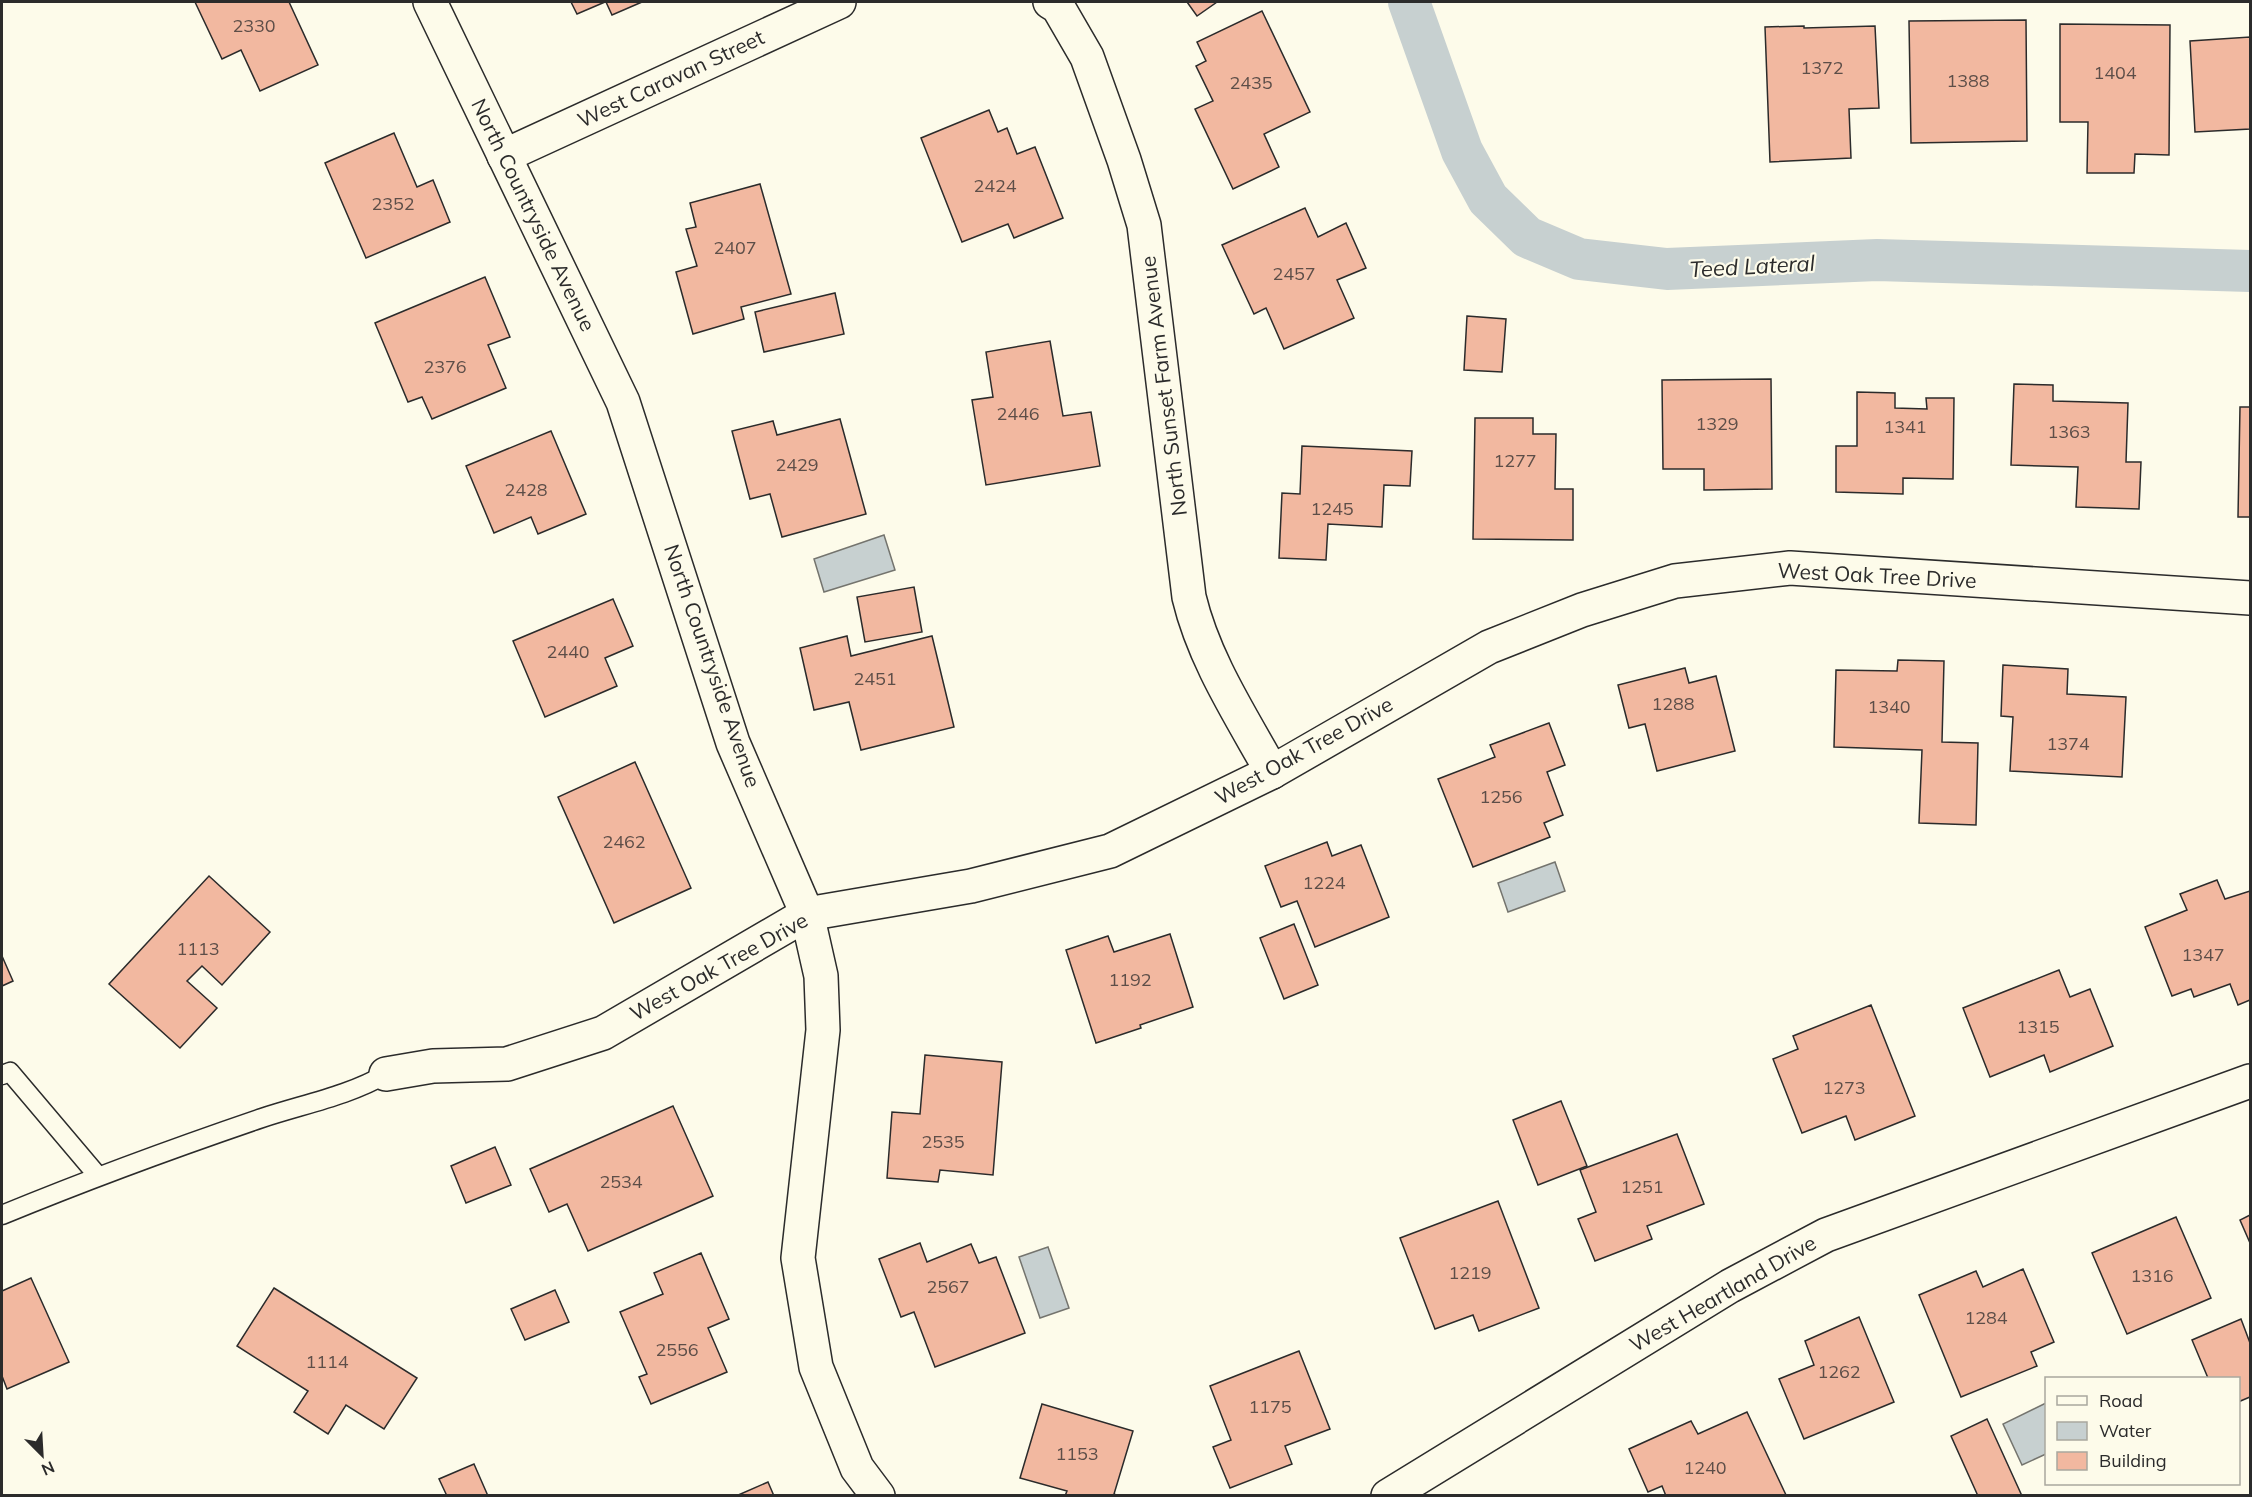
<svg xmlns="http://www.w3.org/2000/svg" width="2252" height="1497" font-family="Mulish,sans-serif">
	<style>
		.water { fill: #c7d0d0; stroke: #74746e; stroke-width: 1.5 }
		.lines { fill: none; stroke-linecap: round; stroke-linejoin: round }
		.canal { stroke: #c7d0d0; stroke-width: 42 }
		.building { fill: #f2b8a0; stroke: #2b2b2b; stroke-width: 1.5 }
		.service-casing { stroke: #2b2b2b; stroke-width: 21 }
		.minor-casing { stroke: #2b2b2b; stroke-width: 36 }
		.service { stroke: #fdfbea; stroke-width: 18 }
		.minor { stroke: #fdfbea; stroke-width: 33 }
		.labels { text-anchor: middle; stroke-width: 4.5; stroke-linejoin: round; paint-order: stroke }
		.number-label { font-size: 18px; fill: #5d4e48 }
		.street-label { font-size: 21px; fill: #2b2b2b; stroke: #fdfbea }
		.water-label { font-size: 22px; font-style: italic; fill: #2b2b2b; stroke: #fdfbea }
	</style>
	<rect width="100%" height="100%" fill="#fdfbea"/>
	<g class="water">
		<path d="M884,535L895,570L824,592L814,559Z"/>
		<path d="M1555,862L1565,891L1508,912L1498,883Z"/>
		<path d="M1048,1247L1069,1308L1040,1318L1019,1257Z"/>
		<path d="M2046,1403V1454L2022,1465L2003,1424Z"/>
	</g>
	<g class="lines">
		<path class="canal" d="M1409,2L1462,151L1488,199L1527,237L1579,259L1667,269L1877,260L2250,271"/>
	</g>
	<g class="building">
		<path d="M195,2H289L318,65L260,91L241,50L222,59Z"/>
		<path d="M571,2H605L577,14Z"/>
		<path d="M606,2H642L612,15Z"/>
		<path d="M1187,2H1217L1197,16Z"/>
		<path d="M1262,11L1310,112L1264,134L1279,167L1233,189L1195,109L1213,101L1196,66L1206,61L1197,42Z"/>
		<path d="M2026,20L2027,141L1911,143L1909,21Z"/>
		<path d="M2060,24L2170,25L2169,155L2135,154L2134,173H2087L2088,122H2060Z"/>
		<path d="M1804,26V28L1875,26L1879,108L1849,109L1851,158L1770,162L1765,27Z"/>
		<path d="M2250,37V129L2195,132L2190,41Z"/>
		<path d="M989,110L998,132L1007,128L1017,154L1035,147L1063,218L1014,238L1008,224L962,242L921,138Z"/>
		<path d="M394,133L417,187L433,180L450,222L366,258L325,163Z"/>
		<path d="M760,184L791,294L741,307L744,319L693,334L676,272L697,266L686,229L696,227L690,203Z"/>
		<path d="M1305,208L1318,237L1346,223L1366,268L1337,280L1354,318L1284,349L1266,308L1254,314L1222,245Z"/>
		<path d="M485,277L510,337L488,345L506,388L432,419L422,397L408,402L375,323Z"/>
		<path d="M835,293L844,334L764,352L755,312Z"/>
		<path d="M1467,316L1506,319L1502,372L1464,370Z"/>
		<path d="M1050,341L1063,416L1091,412L1100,466L986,485L972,400L993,397L986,352Z"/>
		<path d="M1771,379L1772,489L1704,490V469H1663L1662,380Z"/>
		<path d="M2014,384L2053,385V401L2128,403L2126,462H2141L2139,509L2076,507L2078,467L2011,465Z"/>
		<path d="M1857,392L1895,393V408L1927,409L1926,398H1954L1953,479L1903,478V494L1836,492V446H1857Z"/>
		<path d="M2240,407H2250V517H2238Z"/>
		<path d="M1475,418H1533V434H1556L1555,489H1573V540L1473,539Z"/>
		<path d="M840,419L866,514L782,537L770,494L750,499L732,431L773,421L777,435Z"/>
		<path d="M551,431L586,514L538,534L531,517L494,533L466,466Z"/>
		<path d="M1302,446L1412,451L1410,486L1384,485L1382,527L1328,524L1326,560L1279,558L1282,493L1300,494Z"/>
		<path d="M914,587L922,632L865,642L857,597Z"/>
		<path d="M613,599L633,646L605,658L617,686L545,717L513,641Z"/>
		<path d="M847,636L851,656L932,636L954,727L861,750L849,702L814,710L800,648Z"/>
		<path d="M1898,660L1944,661L1942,742L1978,743L1976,825L1919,823L1922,750L1834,747L1836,670L1897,671Z"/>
		<path d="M2003,665L2068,669L2067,694L2126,697L2122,777L2010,771L2013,717L2001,716Z"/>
		<path d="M1685,668L1689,683L1716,676L1735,751L1657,771L1645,724L1629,728L1618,685Z"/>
		<path d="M1549,723L1565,765L1547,772L1563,815L1544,823L1550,837L1473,867L1438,779L1495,757L1490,745Z"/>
		<path d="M635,762L691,888L614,923L558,797Z"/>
		<path d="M1327,842L1332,856L1361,845L1389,917L1315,947L1297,901L1281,907L1265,866Z"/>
		<path d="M209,876L270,932L222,985L202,966L187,981L217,1008L180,1048L109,984Z"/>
		<path d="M2217,880L2225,899L2250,891V1000L2238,1005L2230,984L2194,997L2191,989L2172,996L2145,927L2187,910L2180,894Z"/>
		<path d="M1294,924L1318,985L1284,999L1260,938Z"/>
		<path d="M1170,934L1193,1007L1140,1025L1141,1028L1096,1043L1066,950L1108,936L1114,952Z"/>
		<path d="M2,956L13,981L2,986Z"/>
		<path d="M2059,970L2070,997L2090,989L2113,1046L2050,1072L2044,1055L1990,1077L1963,1008Z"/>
		<path d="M1871,1005L1915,1116L1855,1140L1846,1116L1802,1133L1773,1059L1798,1049L1793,1036Z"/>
		<path d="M925,1055L1002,1062L993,1175L940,1170L938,1182L887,1178L892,1112L920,1114Z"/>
		<path d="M1561,1101L1587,1166L1538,1185L1513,1120Z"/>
		<path d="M673,1106L713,1196L588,1251L567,1204L549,1212L530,1169Z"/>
		<path d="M1677,1134L1704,1204L1647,1226L1652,1239L1595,1261L1578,1219L1596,1212L1580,1170Z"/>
		<path d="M495,1147L511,1185L466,1203L451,1166Z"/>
		<path d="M1498,1201L1539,1308L1479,1331L1473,1315L1435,1329L1400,1238Z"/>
		<path d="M2250,1215V1243L2240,1220Z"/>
		<path d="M2176,1217L2211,1298L2127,1334L2092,1253Z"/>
		<path d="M920,1243L927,1262L971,1244L979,1263L996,1257L1025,1333L935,1367L914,1312L901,1317L879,1259Z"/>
		<path d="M701,1253L729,1319L708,1328L727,1372L651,1404L639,1377L647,1374L620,1312L663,1294L654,1273Z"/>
		<path d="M2023,1269L2054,1342L2031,1352L2037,1366L1961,1397L1919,1295L1976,1271L1983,1287Z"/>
		<path d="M31,1278L69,1362L7,1389L2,1376V1291Z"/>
		<path d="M274,1288L417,1378L384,1429L346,1405L328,1434L294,1412L308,1391L237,1346Z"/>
		<path d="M555,1290L569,1322L525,1340L511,1309Z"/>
		<path d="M1859,1317L1894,1402L1804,1439L1779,1379L1814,1365L1805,1341Z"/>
		<path d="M2241,1319L2250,1343V1397L2238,1402V1378H2208L2192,1340Z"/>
		<path d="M1299,1351L1330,1429L1285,1446L1292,1464L1230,1488L1213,1447L1231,1440L1210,1386Z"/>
		<path d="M1042,1404L1133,1431L1114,1494L1119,1496H1065L1067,1491L1020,1478Z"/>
		<path d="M1747,1412L1786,1495L1666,1496L1662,1486L1648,1492L1629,1449L1691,1421L1698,1434Z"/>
		<path d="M1987,1419L2022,1496H1978L1951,1436Z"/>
		<path d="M474,1464L488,1496H447L439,1479Z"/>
		<path d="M768,1482L774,1496H736Z"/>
	</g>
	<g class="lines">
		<defs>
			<g id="service">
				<path d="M2,1075L10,1072L98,1176"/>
				<path d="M2,1215C87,1180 174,1148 262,1118C304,1104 348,1096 386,1074"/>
			</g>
			<g id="minor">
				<path d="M430,2L623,402L733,743L807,914L821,976L823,1030L798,1258L816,1367L857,1468L878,1496"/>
				<path d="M1050,2L1058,7L1087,57L1124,160L1144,225L1189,597C1204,660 1241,716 1272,772"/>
				<path d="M504,156L839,2"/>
				<path d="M386,1074L433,1066L507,1064L603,1033L807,914L971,886L1110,851L1272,772L1489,647L1582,610L1675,581L1790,568L2250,598"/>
				<path d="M1388,1496L1730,1286L1826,1235L2250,1081"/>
			</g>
		</defs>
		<use href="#service" class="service-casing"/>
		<use href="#minor" class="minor-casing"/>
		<use href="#service" class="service"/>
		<use href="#minor" class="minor"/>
	</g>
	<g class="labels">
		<g class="number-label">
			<text x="254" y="32">2330</text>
			<text x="1822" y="74">1372</text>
			<text x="2115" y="79">1404</text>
			<text x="1968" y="87">1388</text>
			<text x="1251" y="89">2435</text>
			<text x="995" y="192">2424</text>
			<text x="393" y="210">2352</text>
			<text x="735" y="254">2407</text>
			<text x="1294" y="280">2457</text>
			<text x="445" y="373">2376</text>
			<text x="1018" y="420">2446</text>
			<text x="1717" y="430">1329</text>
			<text x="1905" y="433">1341</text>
			<text x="2069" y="438">1363</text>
			<text x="1515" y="467">1277</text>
			<text x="797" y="471">2429</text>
			<text x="526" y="496">2428</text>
			<text x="1332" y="515">1245</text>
			<text x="568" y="658">2440</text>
			<text x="875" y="685">2451</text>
			<text x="1673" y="710">1288</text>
			<text x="1889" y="713">1340</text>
			<text x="2068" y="750">1374</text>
			<text x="1501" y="803">1256</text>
			<text x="624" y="848">2462</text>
			<text x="1324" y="889">1224</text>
			<text x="198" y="955">1113</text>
			<text x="2203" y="961">1347</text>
			<text x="1130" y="986">1192</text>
			<text x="2038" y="1033">1315</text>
			<text x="1844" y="1094">1273</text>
			<text x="943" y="1148">2535</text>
			<text x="621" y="1188">2534</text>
			<text x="1642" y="1193">1251</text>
			<text x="1470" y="1279">1219</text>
			<text x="2152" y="1282">1316</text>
			<text x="948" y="1293">2567</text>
			<text x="1986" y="1324">1284</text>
			<text x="677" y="1356">2556</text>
			<text x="327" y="1368">1114</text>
			<text x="1839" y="1378">1262</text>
			<text x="1270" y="1413">1175</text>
			<text x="1077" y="1460">1153</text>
			<text x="1705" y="1474">1240</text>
		</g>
		<g class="street-label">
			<text transform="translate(671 79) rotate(-25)" y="7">West Caravan Street</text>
			<text transform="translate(533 215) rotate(64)" y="7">North Countryside Avenue</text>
			<text transform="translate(1164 386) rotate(-97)" y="7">North Sunset Farm Avenue</text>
			<text transform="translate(1877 576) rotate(3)" y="7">West Oak Tree Drive</text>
			<text transform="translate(712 666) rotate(71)" y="7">North Countryside Avenue</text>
			<text transform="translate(1304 751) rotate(-29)" y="7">West Oak Tree Drive</text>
			<text transform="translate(719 967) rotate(-29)" y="7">West Oak Tree Drive</text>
			<text transform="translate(1723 1294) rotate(-30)" y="7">West Heartland Drive</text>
		</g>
		<g class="water-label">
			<text transform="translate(1752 266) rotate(-3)" y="8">Teed Lateral</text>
		</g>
	</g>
	<rect width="2252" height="1497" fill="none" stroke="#2b2b2b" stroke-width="6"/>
	<rect x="2045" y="1377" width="195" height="108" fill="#fdfbea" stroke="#a9a89e" stroke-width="1.5"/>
	<rect x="2057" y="1396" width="30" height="9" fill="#fdfbea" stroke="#a9a89e" stroke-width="1.5"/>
	<text x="2099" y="1407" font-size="18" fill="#2b2b2b">Road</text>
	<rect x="2057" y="1422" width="30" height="18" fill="#c7d0d0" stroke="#a9a89e" stroke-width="1.5"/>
	<text x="2099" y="1437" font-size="18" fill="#2b2b2b">Water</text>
	<rect x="2057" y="1452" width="30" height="18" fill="#f2b8a0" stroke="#a9a89e" stroke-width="1.5"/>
	<text x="2099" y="1467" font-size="18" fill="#2b2b2b">Building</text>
	<g transform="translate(42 1455) rotate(156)" stroke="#fdfbea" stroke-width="4.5" paint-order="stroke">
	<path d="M0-4.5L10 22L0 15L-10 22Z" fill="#2b2b2b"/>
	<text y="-9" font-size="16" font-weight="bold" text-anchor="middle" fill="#2b2b2b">N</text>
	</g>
</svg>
